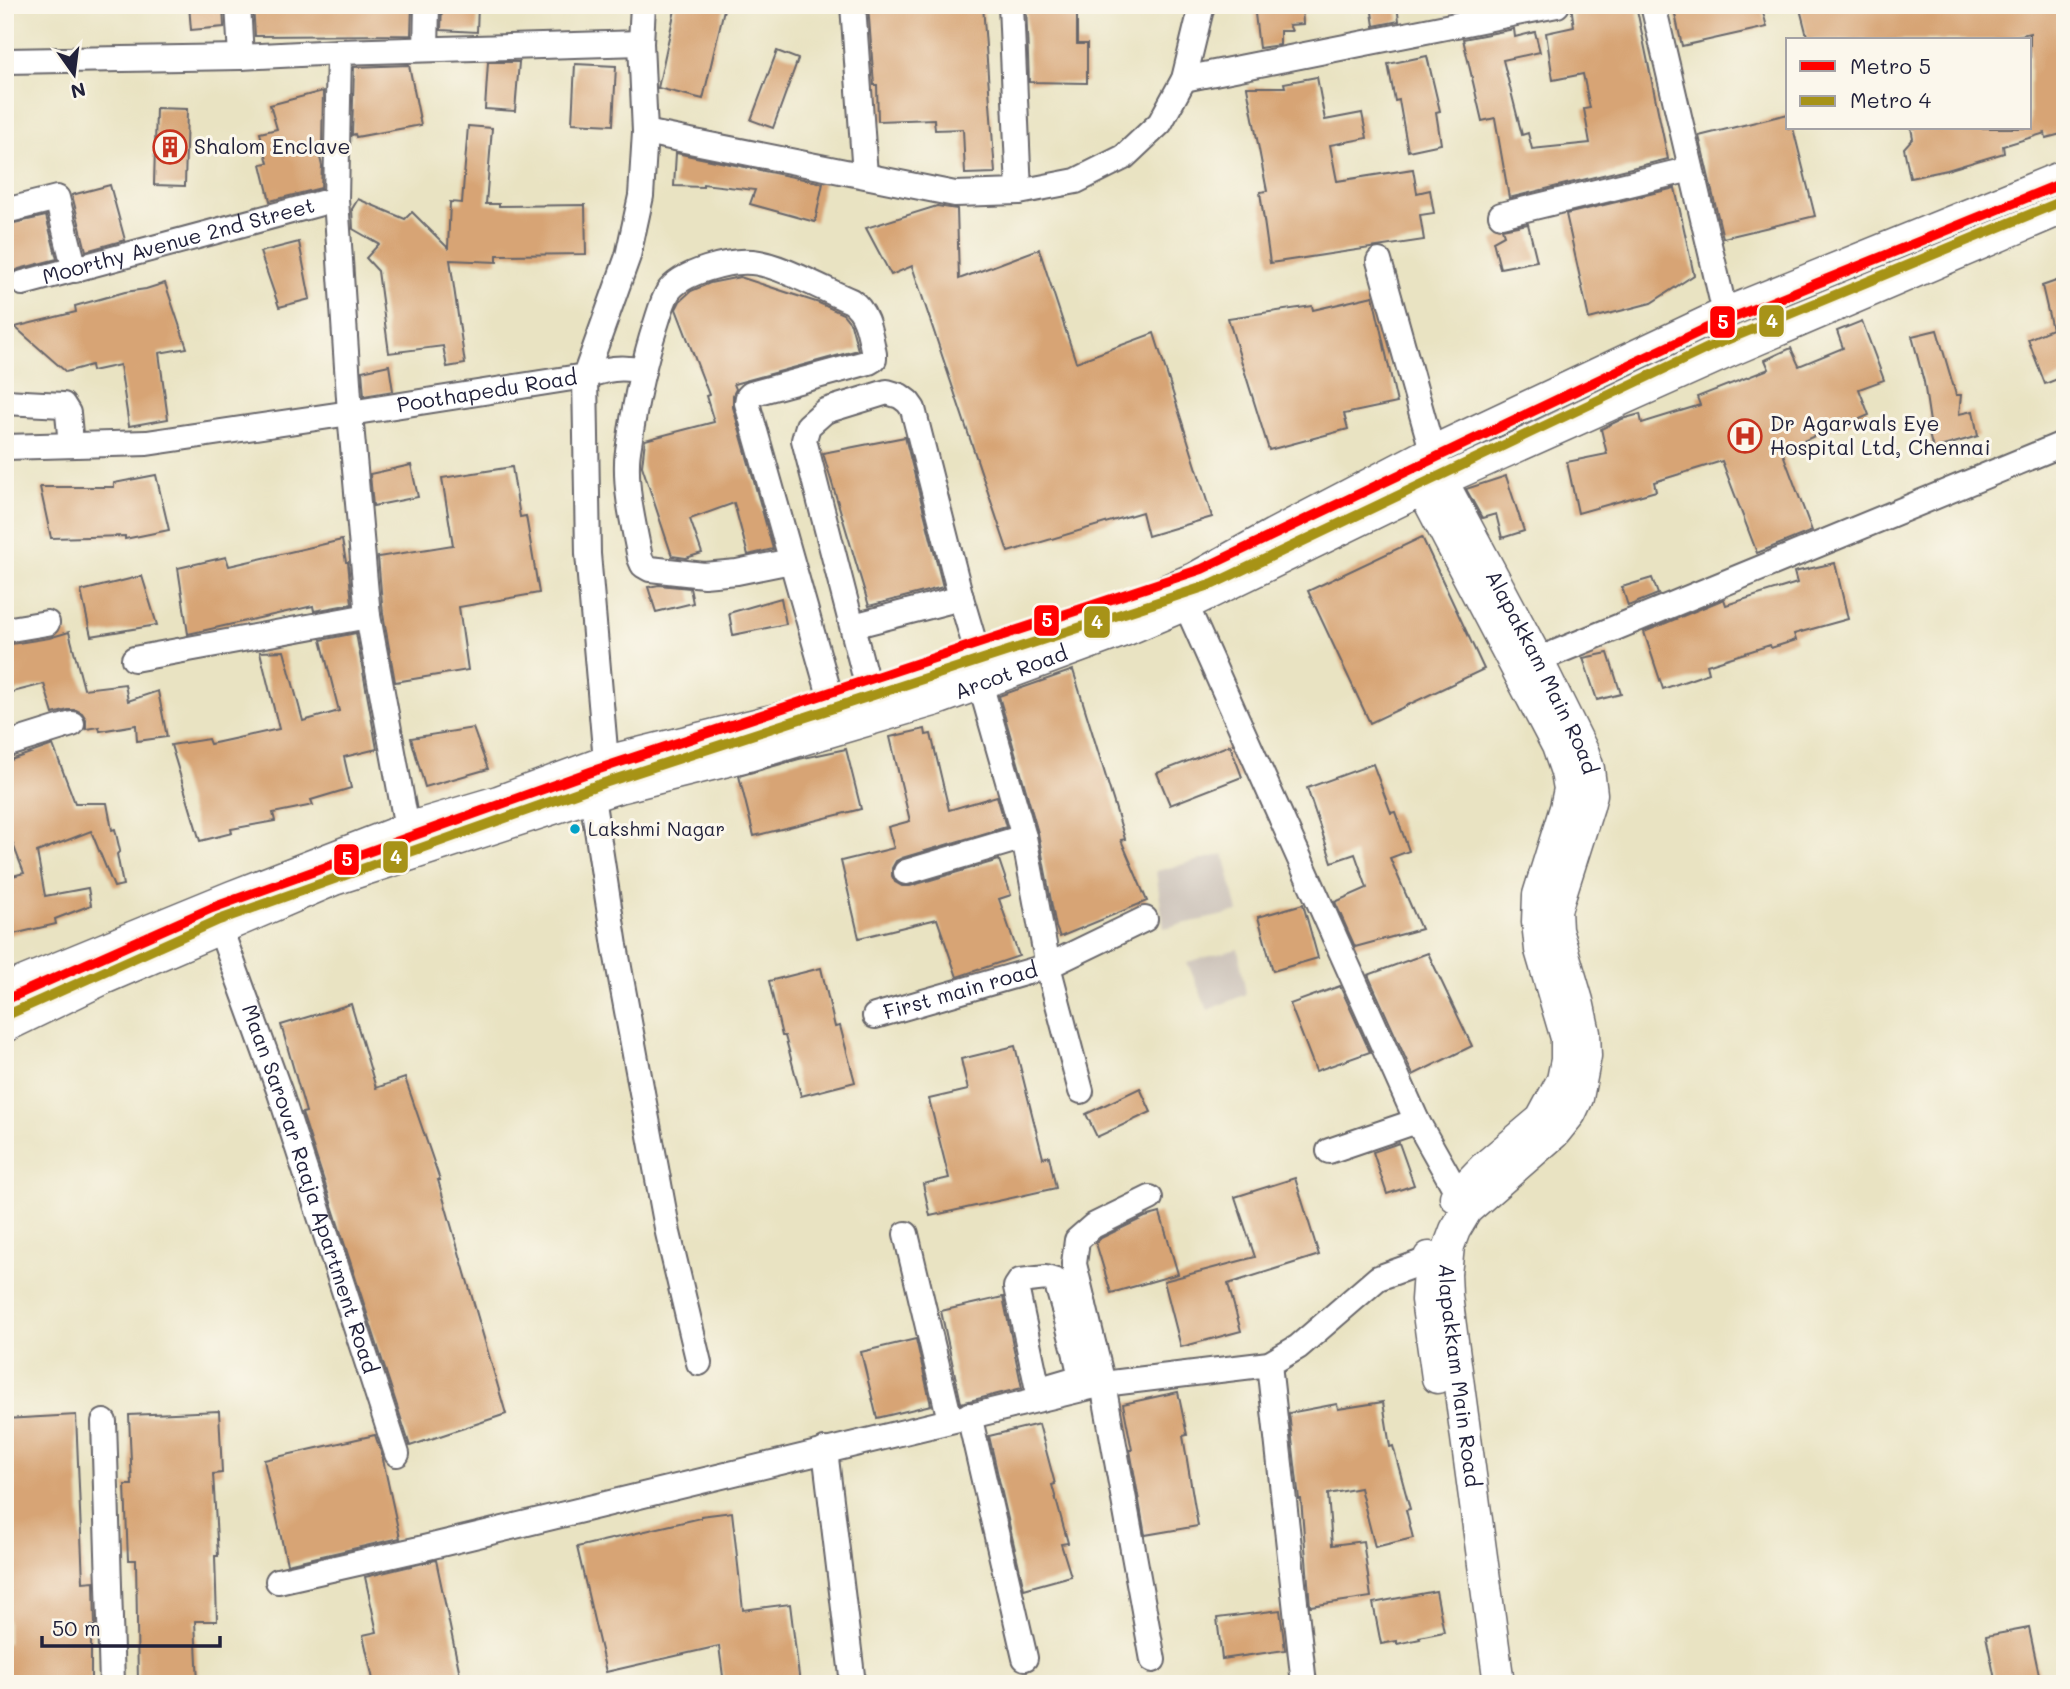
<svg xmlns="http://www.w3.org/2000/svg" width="2070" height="1689" font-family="Mali,sans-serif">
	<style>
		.industrial { fill: #ccc2b9 }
		.building { fill: #d7a475 }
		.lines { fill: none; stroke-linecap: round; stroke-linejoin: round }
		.minor-casing { stroke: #68666a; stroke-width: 28 }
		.major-casing { stroke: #68666a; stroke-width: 33 }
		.minor { stroke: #fff; stroke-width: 24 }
		.major { stroke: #fff; stroke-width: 30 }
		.metro-1-casing { stroke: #fbf7ec; stroke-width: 16 }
		.metro-2-casing { stroke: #fbf7ec; stroke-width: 16 }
		.metro-1 { stroke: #f00; stroke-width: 10 }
		.metro-2 { stroke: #a79318; stroke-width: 10 }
		.bus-dot { fill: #02a2c7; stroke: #fbf7ec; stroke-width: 2.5 }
		.labels { text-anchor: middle; stroke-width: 6; stroke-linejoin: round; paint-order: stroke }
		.bus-label { font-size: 19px; fill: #22223b; stroke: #fbf7ec; text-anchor: start }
		.poi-label { font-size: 21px; fill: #22223b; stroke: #fbf7ec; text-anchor: start }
		.street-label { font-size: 21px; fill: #22223b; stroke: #fbf7ec }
		.line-badge { stroke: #fbf7ec; stroke-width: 2.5 }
		.badge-label { font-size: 19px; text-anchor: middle; font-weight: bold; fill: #fff }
	</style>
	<rect width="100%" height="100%" fill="#fbf7ec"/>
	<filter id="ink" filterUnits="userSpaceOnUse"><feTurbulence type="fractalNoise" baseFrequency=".0143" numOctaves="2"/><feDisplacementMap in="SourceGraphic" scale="14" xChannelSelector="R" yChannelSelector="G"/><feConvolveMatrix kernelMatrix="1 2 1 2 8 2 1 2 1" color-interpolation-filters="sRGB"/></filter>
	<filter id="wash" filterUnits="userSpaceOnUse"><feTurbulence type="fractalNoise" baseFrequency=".00686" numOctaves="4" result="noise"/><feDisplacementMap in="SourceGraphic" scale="28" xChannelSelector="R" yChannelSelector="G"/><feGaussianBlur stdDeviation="1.57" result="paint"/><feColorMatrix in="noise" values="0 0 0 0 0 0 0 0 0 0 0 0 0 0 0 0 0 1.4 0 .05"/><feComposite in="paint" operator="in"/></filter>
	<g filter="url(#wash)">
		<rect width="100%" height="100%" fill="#e9e3c2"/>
		<g class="industrial">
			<path d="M1224,854L1238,912L1164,928L1156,871Z"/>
			<path d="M1238,949L1246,994L1208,1010L1187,962Z"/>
		</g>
		<g id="blocks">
			<g class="building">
				<path d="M189,5H223L224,27L191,30Z"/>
				<path d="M253,5H412L411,35L255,36Z"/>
				<path d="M442,5H478L477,32L441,30Z"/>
				<path d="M676,5H725L703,99L658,88Z"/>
				<path d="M868,5H983L995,173L965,174L963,129L935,130L934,119L878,121L877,85H874Z"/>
				<path d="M1026,5H1077V44H1087V83L1029,82Z"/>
				<path d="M1254,5H1302L1303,24L1289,25L1292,31H1280V45L1259,48Z"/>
				<path d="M1371,5H1397L1399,21L1374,26Z"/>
				<path d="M1571,5H1636L1668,159L1509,198L1495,118L1482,121L1463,39L1514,29L1515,37L1535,32L1540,52L1503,60L1522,135L1528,133L1532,149L1590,143L1584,109L1590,108L1583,74L1553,80L1546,33L1574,27Z"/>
				<path d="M1673,5H1761L1767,27L1682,46Z"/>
				<path d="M1799,5H2065V133L2046,138L2045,133L2003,146L2004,153L1947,170L1910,178L1904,148L1913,138L1911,128H2030V33L2000,40H1808Z"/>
				<path d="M777,51L798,59L773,128L751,120Z"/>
				<path d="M1427,56L1440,111L1436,112L1441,144L1408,151L1399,100L1395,101L1388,64Z"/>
				<path d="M488,62H519L515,111L485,109Z"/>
				<path d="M575,64L616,66L613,125L572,123Z"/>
				<path d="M409,65L421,125L356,137L355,134L352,135L354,67Z"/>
				<path d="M1317,77L1325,120L1362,113L1367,138L1330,145L1337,181L1413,169L1417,193L1430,190L1434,213L1420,215L1424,240L1270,263L1260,192L1267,191L1247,87H1285L1284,83Z"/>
				<path d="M323,91L322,143L317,145L322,166L321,188L270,201L261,164L268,163L260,133L277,129L270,105Z"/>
				<path d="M156,108L187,109L185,186L154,185Z"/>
				<path d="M1788,114V128H1793L1815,216L1723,238L1699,136Z"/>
				<path d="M468,126L492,128L486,204H499V206L585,205L586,254L497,255V262L450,260L465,364L447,367L443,346L389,353L378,271L366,258L379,244L353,229L352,209L358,199L405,219L412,212L448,248L450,202L462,203Z"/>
				<path d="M676,153L823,183L815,222L750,204L755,190L703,184V187L674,186Z"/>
				<path d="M110,185L125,240L86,251L72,195Z"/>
				<path d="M1675,188L1694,275L1651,303L1589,319L1566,214Z"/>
				<path d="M937,206L957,209L959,279L1039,249L1076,362L1154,333L1212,517L1148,536L1142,512L1008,552L912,266L891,275L866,228Z"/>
				<path d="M46,216L57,259L19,269L12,273L9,279L5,280V225Z"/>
				<path d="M1528,224L1537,261L1500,268L1493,241L1504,235L1502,229Z"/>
				<path d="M299,242L310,299L279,307L260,252Z"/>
				<path d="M740,277L819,303L843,314L851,324L858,350L734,384L736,389L733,395V407L773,549L748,555L734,503L690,519L702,553L686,558L672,556L642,466L645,440L714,422L706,396L709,395L676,309L680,301L691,291L710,283Z"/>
				<path d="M2065,278V376L2045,384L2028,339L2052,329L2042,286Z"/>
				<path d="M165,283L187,348L159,353L168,419L129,426L120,365L92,371L91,365L66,372L15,327L76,312L75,306L125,292L146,289Z"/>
				<path d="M1373,296L1397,403L1344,414L1348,429L1269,450L1228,318L1312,306L1313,310Z"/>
				<path d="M1862,321L1884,380L1859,389L1869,415L1837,429L1836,426L1782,451L1812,531L1757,553L1722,461L1654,482L1656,491L1578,513L1567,462L1607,454L1601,429L1622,419L1640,414L1642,423L1700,405L1697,397L1769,369L1765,360L1791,348L1799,366L1843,348L1837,331Z"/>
				<path d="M1937,330L1956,395H1961L1959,414L1973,411L1978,436L1933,449L1926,423L1930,422L1924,382L1912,336Z"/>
				<path d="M389,365L393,391L364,396L362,371Z"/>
				<path d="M905,437L943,587L869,606L823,453Z"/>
				<path d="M411,465L418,497L373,506L370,474Z"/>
				<path d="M512,467L520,517L526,516L539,593L459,607L468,670L395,682L383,614L378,557L453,545L442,478Z"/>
				<path d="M156,475L169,530L125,539V536L51,538L40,487H114V483Z"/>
				<path d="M1506,476L1524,531L1502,538L1496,514L1482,518L1466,489Z"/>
				<path d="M1422,537L1484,669L1370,723L1308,591Z"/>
				<path d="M342,540L346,562H348L352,604L314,611L313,606L188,634L178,568L226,557L229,566Z"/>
				<path d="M1835,563L1848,619L1794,634L1796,640L1771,648L1770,645L1707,665L1709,673L1663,689L1644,632L1724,599L1726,605L1797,583L1794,572Z"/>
				<path d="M142,576L157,625L91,636L81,591Z"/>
				<path d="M1652,578L1658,594L1628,606L1622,587Z"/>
				<path d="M659,585L690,588L693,603L656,612L648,587Z"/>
				<path d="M781,598L786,624L733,635L729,613Z"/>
				<path d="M69,632L84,689L125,684L128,701L158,691L167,737L137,741L136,725L100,731L99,727L86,729V719L82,713L76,710H68L53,714L44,684L5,694V645L49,638Z"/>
				<path d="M356,633L377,749L344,757L351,788L311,800L313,805L273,813L275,821L231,829L232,833L200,841L171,745L208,739L210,744L279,729L260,652L284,651L303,721L339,711L321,640Z"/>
				<path d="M1608,653L1621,694L1597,700L1583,658Z"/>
				<path d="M1073,670L1125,839L1121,840L1147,901L1060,937L1056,927L1038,833L999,696Z"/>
				<path d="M473,728L488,769L425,787L411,738Z"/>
				<path d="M925,729L926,735L931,734L949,810L997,796L1006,827L902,858L896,861L892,868V876L895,882L902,886H910L999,860L1011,895L999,899L1019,956L957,977L937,919L859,938L841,861L894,848L888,827L910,821L890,737Z"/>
				<path d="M53,745L75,803H107L112,830L115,829L120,851L117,854L123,885L114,887L91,831L37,852L45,896L88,888L91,905L55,919L56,924L5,936V878L24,873L5,823V762Z"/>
				<path d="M1230,745L1242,777L1170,805L1157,773Z"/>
				<path d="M846,749L861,809L754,836L739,776L799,759Z"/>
				<path d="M1373,764L1391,813L1395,812L1409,851L1390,858L1421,929L1355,947L1335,902L1367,888L1355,854L1332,862L1307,788Z"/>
				<path d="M1303,904L1318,958L1273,971L1258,917Z"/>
				<path d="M1428,953L1472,1046L1413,1075L1368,975Z"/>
				<path d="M821,968L835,1027L840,1026L855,1082L801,1096L785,1036H782L769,981Z"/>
				<path d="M1340,986L1370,1052L1316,1071L1290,1004Z"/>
				<path d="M351,1004L376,1088L405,1078L440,1180H438L506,1414L410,1446L302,1113L306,1112L281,1025Z"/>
				<path d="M1015,1046L1043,1158L1049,1156L1056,1188L930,1216L923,1184L949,1178L929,1099L968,1090L961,1059Z"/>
				<path d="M1140,1088L1151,1112L1097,1137L1086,1114Z"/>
				<path d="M1399,1143L1414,1185L1387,1194L1373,1152Z"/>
				<path d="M1295,1178L1319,1255L1228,1284L1241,1331L1181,1347L1164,1281L1255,1257L1235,1197Z"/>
				<path d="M1160,1213L1178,1274L1111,1293L1096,1243L1101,1238L1145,1217Z"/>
				<path d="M1003,1297L1022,1388L961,1403L941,1311Z"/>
				<path d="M916,1339L931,1405L877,1418L861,1352Z"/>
				<path d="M1178,1392L1187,1435L1183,1436L1198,1526L1145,1535L1130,1450H1132L1123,1404Z"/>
				<path d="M1383,1402L1390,1447L1393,1446L1410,1509L1406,1510L1413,1538L1375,1547L1360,1488L1328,1494L1332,1545L1363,1541L1371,1597L1310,1606L1301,1499H1299L1289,1413L1337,1404L1338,1409Z"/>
				<path d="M219,1411L222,1473L213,1474L218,1556H215L217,1621H195L198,1684H138L136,1560H128L125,1485H132L129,1415Z"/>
				<path d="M76,1415L83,1582L94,1581L95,1626H91V1684H5V1643H8L7,1571H5V1419Z"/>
				<path d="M1039,1424L1055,1484L1052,1485L1068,1543L1061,1544L1071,1576L1024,1589L989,1436Z"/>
				<path d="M375,1435L382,1455L400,1538L287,1564L264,1460Z"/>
				<path d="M732,1512L743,1610L790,1604L800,1684H724L719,1646L606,1672L577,1547L701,1518V1516Z"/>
				<path d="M436,1560L462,1684H374L363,1635L377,1632L365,1577Z"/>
				<path d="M1436,1591L1444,1632L1419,1637L1420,1639L1397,1644V1641L1381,1644L1373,1603Z"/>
				<path d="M1280,1610L1285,1650L1222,1659L1217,1618Z"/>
				<path d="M2029,1628L2041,1684H1996L1986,1636Z"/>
			</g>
		</g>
	</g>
	<g filter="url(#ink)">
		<use href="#blocks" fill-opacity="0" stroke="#68666a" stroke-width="2"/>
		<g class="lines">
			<defs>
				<g id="minor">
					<path d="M238,5L241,57"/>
					<path d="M853,5L865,175"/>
					<path d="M1011,5L1019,192"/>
					<path d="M1653,5L1725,313"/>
					<path d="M426,49L427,5"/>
					<path d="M339,52L336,199L350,413L368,616L407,828"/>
					<path d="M5,61L241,57L339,52L641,43"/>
					<path d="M1184,79L1557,5"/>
					<path d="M645,132L955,194L1019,192L1076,181L1124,157L1160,123L1184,79L1202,5"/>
					<path d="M5,211L57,198L75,270"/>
					<path d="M1501,215L1691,169"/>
					<path d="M1379,261L1430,443L1428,453"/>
					<path id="s1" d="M23,283L336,199"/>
					<path d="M5,402L63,405L68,413L71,445"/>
					<path id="s2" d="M5,447L147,443L350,413L585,376C607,369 620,366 643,371"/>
					<path d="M791,561L737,572L704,575L650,569L643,565L640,558C634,526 626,495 627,463C627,452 630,441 631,431C637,395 644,361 655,327C659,315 662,302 668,292C681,272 730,260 752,262C778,264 825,290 851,301C868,312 870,336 874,354V359L869,362L751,394L748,397L747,403L832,703"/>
					<path d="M1186,605L1417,1121L1466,1208"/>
					<path d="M853,626L961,598"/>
					<path d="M5,630L47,623"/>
					<path d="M134,659L368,616"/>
					<path d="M1523,666L2065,443"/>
					<path d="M980,683L1024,837"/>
					<path d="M869,692L804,440L808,426L825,411L887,392L900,396L908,402L913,409L961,598L979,659"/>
					<path d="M5,745L72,724"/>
					<path d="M606,761L588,554L585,376L628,256L641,196L645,132L641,43L643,5"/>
					<path d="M592,797L615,946L668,1233L699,1363"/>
					<path d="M906,872L1024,837L1048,966L1081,1091"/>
					<path id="s3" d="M220,928L280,1093L397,1454"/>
					<path id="s4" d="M875,1016L1048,966L1145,919"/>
					<path d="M1329,1151L1417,1121"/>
					<path d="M1150,1198L1093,1226L1077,1240L1074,1264L1103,1384L1153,1660"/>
					<path d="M906,1234L950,1420"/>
					<path d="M1084,1306L1064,1309L1056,1281L1046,1278L1020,1281L1016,1287L1037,1385L1044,1388L1078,1378L1080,1373L1076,1355L1094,1347"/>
					<path d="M1064,1309L1076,1355"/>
					<path d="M1269,1364L1304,1684"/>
					<path d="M969,1415L1025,1658"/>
					<path d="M104,1422L112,1684"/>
					<path d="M825,1450L853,1684"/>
					<path d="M278,1581L424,1548L1103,1384L1269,1364L1298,1347L1378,1278L1428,1260L1446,1259"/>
				</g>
				<g id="major">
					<path id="s5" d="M1433,463L1538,660L1584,753L1589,769L1592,794L1589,806L1556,910L1557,930L1578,1001L1585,1033L1586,1056L1578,1098L1571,1113L1554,1134L1467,1210L1455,1230L1449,1246L1446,1274L1447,1296L1499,1684"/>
					<path d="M1413,472L1557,746L1566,772L1569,789L1565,808L1538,895L1537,922L1540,950L1566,1038V1060L1562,1080L1541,1119L1484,1167L1455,1197"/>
					<path d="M5,989L232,896L407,828L498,801L606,761L776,719L979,659L1135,603L1194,578L1273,534L1428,453L1725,313L2065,175"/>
					<path id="s6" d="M5,1027L106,978L334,880L615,789L748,756L937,700L1127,630L1186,605L1443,480L1731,351L2065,208"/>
					<path d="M1429,1257L1426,1300L1437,1378"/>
				</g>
			</defs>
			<use href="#minor" class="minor-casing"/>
			<use href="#major" class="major-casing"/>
			<use href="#minor" class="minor"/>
			<use href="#major" class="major"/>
			<defs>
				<path id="metro-1" d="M5,1000L212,908L593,771L1202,569L1705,329L2065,182"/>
				<path id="metro-2" d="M5,1016L219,920L595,786L1213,584L1712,346L2065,200"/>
			</defs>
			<use href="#metro-1" class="metro-1-casing"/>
			<use href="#metro-2" class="metro-2-casing"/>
			<use href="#metro-1" class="metro-1"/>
			<use href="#metro-2" class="metro-2"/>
		</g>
	</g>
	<defs>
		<symbol id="building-ring" viewBox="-11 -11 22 22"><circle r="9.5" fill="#fbf7ec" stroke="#c8321e" stroke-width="1.5"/><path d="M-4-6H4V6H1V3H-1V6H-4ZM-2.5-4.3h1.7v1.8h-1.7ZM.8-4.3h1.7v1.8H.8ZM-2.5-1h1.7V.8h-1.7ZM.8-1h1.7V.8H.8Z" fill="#c8321e"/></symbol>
		<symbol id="hospital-ring" viewBox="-11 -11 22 22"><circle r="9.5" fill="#fbf7ec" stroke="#c8321e" stroke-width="1.5"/><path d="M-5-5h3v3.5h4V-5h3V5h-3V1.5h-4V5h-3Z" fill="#c8321e"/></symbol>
	</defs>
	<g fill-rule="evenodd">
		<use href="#building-ring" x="151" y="128" width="38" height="38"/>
		<use href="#hospital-ring" x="1726" y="417" width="38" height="38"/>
	</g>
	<circle class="bus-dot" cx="575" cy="829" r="6"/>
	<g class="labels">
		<g class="bus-label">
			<text x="588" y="836">Lakshmi Nagar</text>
		</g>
		<g class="poi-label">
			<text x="194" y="154">Shalom Enclave</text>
			<text x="1770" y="431">Dr Agarwals Eye<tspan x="1770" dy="24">Hospital Ltd, Chennai</tspan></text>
		</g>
		<g class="street-label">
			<text dy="7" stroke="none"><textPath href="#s1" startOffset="161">Moorthy Avenue 2nd Street</textPath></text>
			<text dy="7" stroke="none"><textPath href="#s2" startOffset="486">Poothapedu Road</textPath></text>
			<text dy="7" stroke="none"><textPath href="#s6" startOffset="1069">Arcot Road</textPath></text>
			<text dy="7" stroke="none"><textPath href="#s5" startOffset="236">Alapakkam Main Road</textPath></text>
			<text dy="7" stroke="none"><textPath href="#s4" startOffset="89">First main road</textPath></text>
			<text dy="7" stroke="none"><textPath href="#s3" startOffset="276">Maan Sarovar Raaja Apartment Road</textPath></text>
			<text dy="7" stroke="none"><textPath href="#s5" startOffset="1013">Alapakkam Main Road</textPath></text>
		</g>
	</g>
	<g class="line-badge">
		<rect x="1758" y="304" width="27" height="34" rx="7" fill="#a79318"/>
		<rect x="1709" y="305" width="27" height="34" rx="7" fill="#f00"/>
		<rect x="1033" y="604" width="27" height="33" rx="7" fill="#f00"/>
		<rect x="1083" y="605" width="28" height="34" rx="7" fill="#a79318"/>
		<rect x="382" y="840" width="27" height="34" rx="7" fill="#a79318"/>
		<rect x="333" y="843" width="27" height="33" rx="7" fill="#f00"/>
	</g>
	<g class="badge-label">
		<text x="1772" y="328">4</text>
		<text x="1723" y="329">5</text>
		<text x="1047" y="627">5</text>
		<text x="1097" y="629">4</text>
		<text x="396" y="864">4</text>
		<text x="347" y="866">5</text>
	</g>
	<rect width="2070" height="1689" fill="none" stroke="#fbf7ec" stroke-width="28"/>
	<rect x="1786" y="38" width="245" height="91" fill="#fbf7ec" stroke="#a4a2a5" stroke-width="2"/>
	<rect x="1800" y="61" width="35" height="10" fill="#ff0000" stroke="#a4a2a5" stroke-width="2"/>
	<text x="1850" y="74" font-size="21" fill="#22223b">Metro 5</text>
	<rect x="1800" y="96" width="35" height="10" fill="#a79318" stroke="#a4a2a5" stroke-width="2"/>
	<text x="1850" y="108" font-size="21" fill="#22223b">Metro 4</text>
	<g transform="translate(74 74) rotate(166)" stroke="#fbf7ec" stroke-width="5" paint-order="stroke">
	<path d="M0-5L12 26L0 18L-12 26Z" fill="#22223b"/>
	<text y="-10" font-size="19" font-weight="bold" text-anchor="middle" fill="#22223b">N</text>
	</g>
	<path d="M42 1636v10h178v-10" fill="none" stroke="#22223b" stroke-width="3.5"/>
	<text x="52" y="1636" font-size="21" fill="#22223b" stroke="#fbf7ec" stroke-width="5" paint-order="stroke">50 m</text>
</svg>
